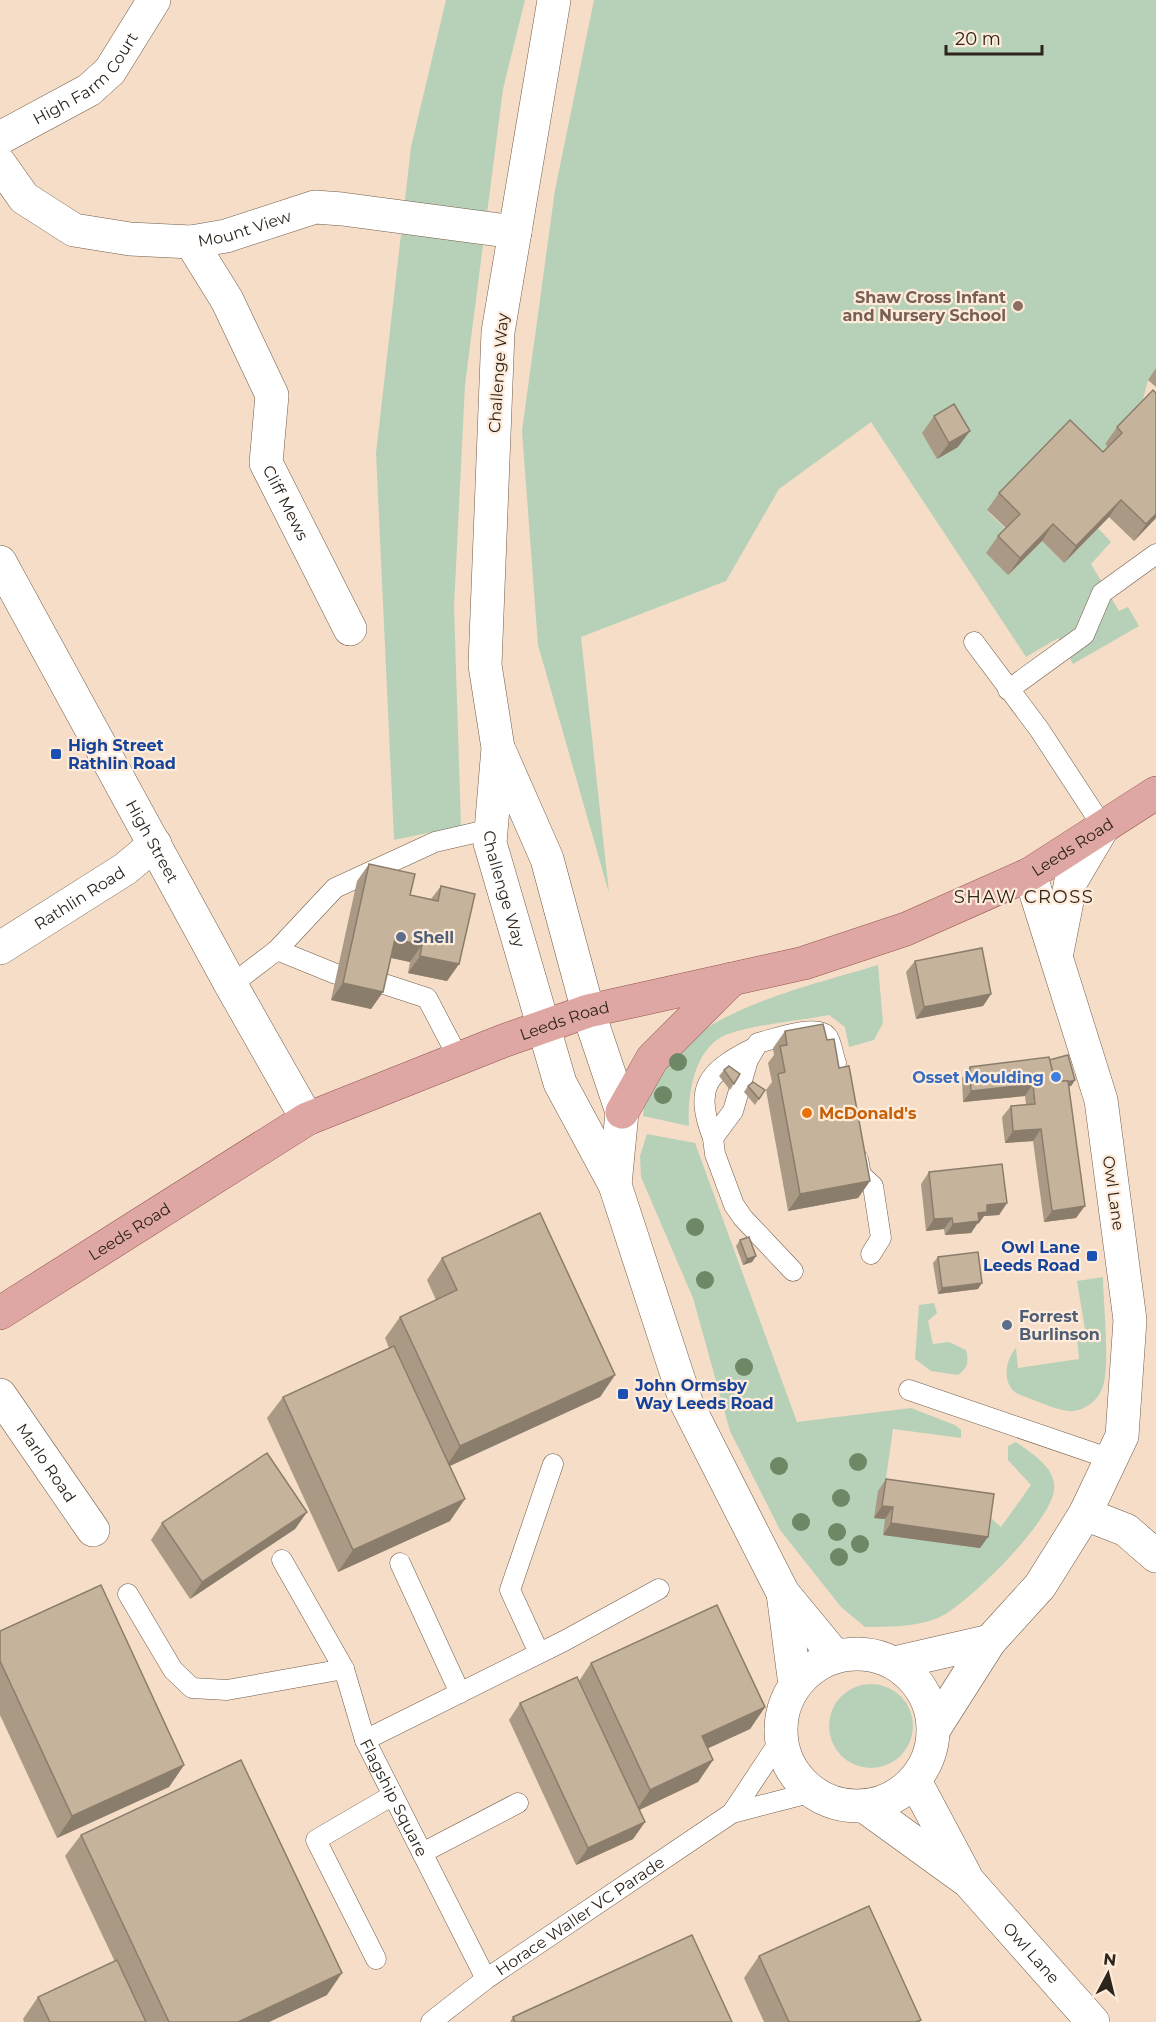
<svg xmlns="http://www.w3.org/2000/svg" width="1156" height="2022" font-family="Montserrat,sans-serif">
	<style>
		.green { fill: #b7d1b9 }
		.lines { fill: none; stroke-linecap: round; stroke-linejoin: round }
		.lane-casing { stroke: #715c49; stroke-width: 21 }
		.street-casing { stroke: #715c49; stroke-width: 34 }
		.secondary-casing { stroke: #715c49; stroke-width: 34 }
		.primary-casing { stroke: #93534d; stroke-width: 34 }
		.lane { stroke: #fff; stroke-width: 20 }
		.street { stroke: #fff; stroke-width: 33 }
		.secondary { stroke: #fff; stroke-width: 33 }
		.primary { stroke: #dfa7a4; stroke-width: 33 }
		.tree { fill: #6e8764 }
		.wall { fill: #aa9a85 }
		.shaded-wall { fill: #8b7d6c }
		.building { fill: #c6b39b; stroke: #8b7d6c; stroke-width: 1.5 }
		.education-dot { fill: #8d6e63; stroke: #ffebda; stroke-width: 2 }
		.transit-dot { fill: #1a4fb4; stroke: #ffebda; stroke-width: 2 }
		.service-dot { fill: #5c6f8a; stroke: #ffebda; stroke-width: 2 }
		.shop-dot { fill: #3f7fe0; stroke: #ffebda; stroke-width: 2 }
		.food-dot { fill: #e8710a; stroke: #ffebda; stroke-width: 2 }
		.labels { text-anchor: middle; stroke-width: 4.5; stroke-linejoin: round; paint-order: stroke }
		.street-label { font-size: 16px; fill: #2d241c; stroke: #ffebda }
		.education-label { font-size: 16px; font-weight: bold; fill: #785e54; stroke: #ffebda; text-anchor: end }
		.transit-label { font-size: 16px; font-weight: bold; fill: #164399; stroke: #ffebda; text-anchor: start }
		.service-label { font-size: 16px; font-weight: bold; fill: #4e5e75; stroke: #ffebda; text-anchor: start }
		.shop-label { font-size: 16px; font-weight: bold; fill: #366cbe; stroke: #ffebda; text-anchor: end }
		.food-label { font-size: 16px; font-weight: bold; fill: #c56008; stroke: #ffebda; text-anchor: start }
		.neighbourhood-label { font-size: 18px; letter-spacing: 1.5px; fill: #2d241c; stroke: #ffebda }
	</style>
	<rect width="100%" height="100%" fill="#f5ddc7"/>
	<g class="green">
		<path d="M446,0H525L503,89L465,385L454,607L461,826L394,840L376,453L411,147Z"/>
		<path d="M594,0H1156V372L1148,380L1141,407L1105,444L1110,449L987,511L1008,531V575L1042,541L1064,563L1098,528L1111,542L1091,564L1119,611L1128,607L1139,626L1073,664L1058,638L1026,657L871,422L779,489L726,581L581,637L609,893L538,645L522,431L555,190Z"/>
		<path d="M878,965L883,1023L874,1040L849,1047L845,1027L829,1015C797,1021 758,1024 728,1034C694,1046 687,1096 689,1126L643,1116C652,1018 801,989 878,965Z"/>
		<path d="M647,1134L695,1143L797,1422L911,1408L955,1425L961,1430V1438L893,1429L884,1492L874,1518L985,1513L1001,1527L1031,1485L1008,1460V1446L1016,1442C1031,1453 1057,1468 1054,1490C1051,1522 967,1605 938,1618C915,1627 889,1627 865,1627L841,1607L780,1530L730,1431L693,1298L641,1177L640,1156Z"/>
		<path d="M1103,1277C1103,1302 1111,1369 1102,1389C1097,1401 1086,1409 1074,1411C1062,1413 1029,1398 1016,1393C1002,1383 1005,1360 1016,1348L1018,1368L1079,1359L1077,1337L1085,1329L1077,1281Z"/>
		<path d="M934,1303L937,1313L928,1321L933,1344L949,1342L966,1350C969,1362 968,1368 958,1375L931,1371L915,1359L919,1305Z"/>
		<circle cx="871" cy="1726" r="42"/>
	</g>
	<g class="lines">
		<defs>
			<g id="lane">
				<path d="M974,642L1039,729L1103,827"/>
				<path d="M1008,690L1084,635L1102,593L1156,554"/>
				<path d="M277,950L336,974L378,982L427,998L459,1059"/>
				<path d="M231,985L277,950L335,888L435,842L491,829"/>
				<path d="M713,1138C694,1089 706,1072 752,1049"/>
				<path d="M858,1159L861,1175L873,1186L881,1238L871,1254"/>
				<path d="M793,1271L743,1218L734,1205L715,1154L713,1138L733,1111L748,1060L758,1043C771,1040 817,1023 827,1036C832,1042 833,1056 836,1063"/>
				<path d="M909,1390L1111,1459"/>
				<path id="s1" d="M282,1560L344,1669L365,1740L486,1979"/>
				<path d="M400,1563L460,1693"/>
				<path d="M128,1594L173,1670L192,1688L227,1690L344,1669"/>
				<path d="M539,1653L510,1590L553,1464"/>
				<path d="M365,1740L564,1641L659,1589"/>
				<path d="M732,1813L781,1739"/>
				<path d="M422,1853L518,1803"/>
				<path d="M376,1959L316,1840L393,1795"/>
				<path id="s2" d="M431,2022L486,1979L732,1813L813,1792"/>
			</g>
			<g id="street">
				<path id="s3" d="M0,138L89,90L110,71L154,0"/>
				<path id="s4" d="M0,164L24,198L74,230L130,239L191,242L226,236L315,207L342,209L515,232"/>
				<path id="s5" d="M191,242L227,300L272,395L266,463L350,629"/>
				<path id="s6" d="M0,948L125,869L155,844"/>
				<path id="s7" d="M0,1395L93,1530"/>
				<path d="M1085,1514L1126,1530L1156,1556"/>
			</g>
			<g id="secondary">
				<path id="s8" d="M554,0L498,332L485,665L498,748L490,843L560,1083L615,1185L686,1402L783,1593L835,1656"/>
				<path id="s9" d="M0,562L231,985L307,1119"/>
				<path d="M500,752L547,859L588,1011L622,1112L615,1185"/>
				<path d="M1057,952L1071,881L1103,827"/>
				<path d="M783,1593L795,1685"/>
				<circle cx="857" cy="1730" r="76"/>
				<path d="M894,1663L990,1641"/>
				<path d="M934,1729L990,1641L1040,1586L1085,1514L1122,1436L1130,1320L1101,1100L1030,874"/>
				<path d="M915,1781L965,1875"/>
				<path id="s10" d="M864,1806L969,1882L1093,2022"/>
			</g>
			<g id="primary">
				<path d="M622,1112L652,1059L732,979"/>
				<path id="s11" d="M0,1313L307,1119L503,1041L588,1011L804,963L906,929L1030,874L1156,793"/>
			</g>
		</defs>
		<use href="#lane" class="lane-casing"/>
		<use href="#street" class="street-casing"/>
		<use href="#secondary" class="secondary-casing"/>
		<use href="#primary" class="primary-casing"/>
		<use href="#lane" class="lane"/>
		<use href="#street" class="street"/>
		<use href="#secondary" class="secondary"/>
		<use href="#primary" class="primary"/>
	</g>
	<g class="tree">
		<circle cx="678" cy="1062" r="9"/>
		<circle cx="663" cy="1095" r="9"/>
		<circle cx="695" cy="1227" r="9"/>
		<circle cx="705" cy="1280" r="9"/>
		<circle cx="744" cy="1367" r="9"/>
		<circle cx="858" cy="1462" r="9"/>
		<circle cx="779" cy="1466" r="9"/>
		<circle cx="841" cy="1498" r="9"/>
		<circle cx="801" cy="1522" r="9"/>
		<circle cx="837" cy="1532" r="9"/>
		<circle cx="860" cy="1544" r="9"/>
		<circle cx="839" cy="1557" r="9"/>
	</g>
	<g class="wall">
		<path d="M1156,368V387L1148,380Z"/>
		<path d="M1156,393V518L1134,541L1109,517L1064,563L1042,541L1008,575L986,553L998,536L1006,528L987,510L999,493L1103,452L1108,447L1105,444L1117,427Z"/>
		<path d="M934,416L958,447L937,459L922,433Z"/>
		<path d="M369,864L410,895L431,899L441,886L459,964L447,981L408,973L410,962L391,958L383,992L371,1009L331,1000L357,881Z"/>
		<path d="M915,961L991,994L983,1006L916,1019L906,972Z"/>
		<path d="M785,1031L827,1040L839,1068L870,1181L858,1198L788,1211L766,1090L772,1082L768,1063L774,1055L773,1048Z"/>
		<path d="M1049,1060L1075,1080L1071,1086H1069L1076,1218L1044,1222L1033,1141L1005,1143L1002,1117L1011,1106L1026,1105L1025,1096L963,1102L962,1078L970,1067Z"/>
		<path d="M724,1070L740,1074L730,1090L719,1076Z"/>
		<path d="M748,1086L765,1090L755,1105L744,1092Z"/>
		<path d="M929,1172L1007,1203L999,1215L984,1216L979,1223L977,1224L971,1233L945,1235L944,1229L926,1231L921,1184Z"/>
		<path d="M740,1240L756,1256L752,1262L743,1265L736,1246Z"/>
		<path d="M938,1257L978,1289L938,1294L933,1263Z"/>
		<path d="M442,1258L615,1375L600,1397L450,1466V1521L338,1572L267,1418L283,1397L389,1348L385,1338L400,1317L436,1300L427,1280Z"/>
		<path d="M886,1479L988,1537L980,1548L883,1535L885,1519L874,1518L878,1491Z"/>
		<path d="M307,1512L295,1529L190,1599L151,1540L162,1523Z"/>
		<path d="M0,1631L184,1765L169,1787L57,1838L0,1715Z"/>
		<path d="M591,1663L765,1707L750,1729L708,1748L713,1760L698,1782L639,1810L645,1822L633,1839L576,1865L509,1720L520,1703L579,1681Z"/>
		<path d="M81,1835L327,1995L269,2022H24L23,2019L38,1997L115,1962L65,1856Z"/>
		<path d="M759,1956L921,2020L919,2022H764L744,1978Z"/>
		<path d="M513,2017L732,2022H510Z"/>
	</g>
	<g class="shaded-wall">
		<path d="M970,431L958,447L937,459L949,443Z"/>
		<path d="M1121,500L1109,517L1064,563L1076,546Z"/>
		<path d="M1156,514V518L1134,541L1146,524Z"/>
		<path d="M1053,524L1042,541L1008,575L1020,558Z"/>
		<path d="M395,939L422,945L410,962L383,956Z"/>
		<path d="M420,956L459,964L447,981L408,973Z"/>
		<path d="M343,983L383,992L371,1009L331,1000Z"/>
		<path d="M991,994L983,1006L916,1019L924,1007Z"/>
		<path d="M1075,1080L1071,1086L1047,1093L1051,1087Z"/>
		<path d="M1033,1084L1025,1096L963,1102L971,1091Z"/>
		<path d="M1041,1129L1033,1141L1005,1143L1013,1131Z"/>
		<path d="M870,1181L858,1198L788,1211L800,1194Z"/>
		<path d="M1007,1203L999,1215L984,1216L979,1223L977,1224L971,1233L945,1235L953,1224L978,1213L987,1205Z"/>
		<path d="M1085,1206L1076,1218L1044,1222L1052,1211Z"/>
		<path d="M952,1218L944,1229L926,1231L934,1219Z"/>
		<path d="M756,1256L752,1262L743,1265L747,1259Z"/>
		<path d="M982,1283L978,1289L938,1294L942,1288Z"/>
		<path d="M615,1375L600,1397L445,1468L460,1446Z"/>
		<path d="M465,1499L450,1521L338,1572L353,1550Z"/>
		<path d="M882,1506L893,1507L885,1519L874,1518Z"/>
		<path d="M307,1512L295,1529L190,1599L202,1582Z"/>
		<path d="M891,1523L988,1537L980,1548L883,1535Z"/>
		<path d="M765,1707L750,1729L687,1758L702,1736Z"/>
		<path d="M713,1760L698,1782L635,1812L650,1790Z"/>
		<path d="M184,1765L169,1787L57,1838L72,1816Z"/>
		<path d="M645,1822L633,1839L576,1865L588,1848Z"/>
		<path d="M342,1973L327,1995L269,2022H238Z"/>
	</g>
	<g class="building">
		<path d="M1153,390L1156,393V514L1146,524L1121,500L1076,546L1053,524L1020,558L998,536L1020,514L999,493L1070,420L1103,452L1122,433L1117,427Z"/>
		<path d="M954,404L970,431L949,443L934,416Z"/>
		<path d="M369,864L415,874L410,895L438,901L441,886L475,894L459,964L420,956L422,945L395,939L383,992L343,983Z"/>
		<path d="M982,948L991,994L924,1007L915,961Z"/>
		<path d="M823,1024L827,1040L834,1039L839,1068L849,1066L870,1181L800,1194L778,1074L785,1072L780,1046L787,1045L785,1031Z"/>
		<path d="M1068,1055L1075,1080L1068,1082V1081H1055L1049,1060Z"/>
		<path d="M1049,1057L1055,1081H1068L1085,1206L1052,1211L1041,1129L1013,1131L1011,1106L1035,1104L1033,1084L971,1091L970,1067Z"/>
		<path d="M729,1066L740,1074L734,1084L724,1070Z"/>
		<path d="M753,1082L765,1090L759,1099L748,1086Z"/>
		<path d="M1002,1164L1007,1203L987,1205V1212L978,1213L979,1221L953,1224L952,1218L934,1219L929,1172Z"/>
		<path d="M540,1213L615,1375L460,1446L400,1317L457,1290L442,1258Z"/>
		<path d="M749,1237L756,1256L747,1259L740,1240Z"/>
		<path d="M978,1252L982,1283L942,1288L938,1257Z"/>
		<path d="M394,1346L465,1499L353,1550L283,1397Z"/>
		<path d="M267,1453L307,1512L202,1582L162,1523Z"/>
		<path d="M886,1479L994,1494L988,1537L891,1523L893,1507L882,1506Z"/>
		<path d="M101,1585L184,1765L72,1816L0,1661V1631Z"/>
		<path d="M717,1605L765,1707L702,1736L713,1760L650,1790L591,1663Z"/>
		<path d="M577,1677L645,1822L588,1848L520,1703Z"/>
		<path d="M241,1760L342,1973L238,2022H169L81,1835Z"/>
		<path d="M869,1906L921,2020L916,2022H789L759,1956Z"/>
		<path d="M692,1935L732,2022H515L513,2017Z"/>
		<path d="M117,1960L146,2022H50L38,1997Z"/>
	</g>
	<circle class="education-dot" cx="1018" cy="306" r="6"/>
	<g class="transit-dot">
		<rect x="50" y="748" width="12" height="12" rx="3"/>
		<rect x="1086" y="1250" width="12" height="12" rx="3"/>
		<rect x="617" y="1388" width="12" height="12" rx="3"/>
	</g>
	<g class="service-dot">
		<circle cx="401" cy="937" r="6"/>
		<circle cx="1007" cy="1325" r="6"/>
	</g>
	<circle class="shop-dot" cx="1056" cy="1077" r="6"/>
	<circle class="food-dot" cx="807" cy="1113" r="6"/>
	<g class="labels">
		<g class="street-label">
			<text dy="6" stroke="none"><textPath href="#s3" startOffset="106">High Farm Court</textPath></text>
			<text dy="6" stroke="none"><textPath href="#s4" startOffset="274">Mount View</textPath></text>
			<text transform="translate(498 373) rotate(-86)" y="6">Challenge Way</text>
			<text dy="6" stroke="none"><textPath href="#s5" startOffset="286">Cliff Mews</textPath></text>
			<text dy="6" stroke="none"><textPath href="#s9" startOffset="318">High Street</textPath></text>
			<text dy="6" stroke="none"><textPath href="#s11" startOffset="1179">Leeds Road</textPath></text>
			<text dy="6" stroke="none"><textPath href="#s8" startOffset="897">Challenge Way</textPath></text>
			<text dy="6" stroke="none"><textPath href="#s6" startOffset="94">Rathlin Road</textPath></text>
			<text dy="6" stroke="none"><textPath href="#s11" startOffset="639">Leeds Road</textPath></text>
			<text transform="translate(1114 1193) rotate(82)" y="6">Owl Lane</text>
			<text dy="6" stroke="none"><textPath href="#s11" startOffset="153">Leeds Road</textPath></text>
			<text dy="6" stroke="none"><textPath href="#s7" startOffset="82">Marlo Road</textPath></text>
			<text dy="6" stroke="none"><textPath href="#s1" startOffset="264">Flagship Square</textPath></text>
			<text dy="6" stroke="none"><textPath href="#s2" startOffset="183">Horace Waller VC Parade</textPath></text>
			<text dy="6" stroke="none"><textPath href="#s10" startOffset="224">Owl Lane</textPath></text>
		</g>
		<g class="education-label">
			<text x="1006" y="303">Shaw Cross Infant<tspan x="1006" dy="18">and Nursery School</tspan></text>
		</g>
		<g class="transit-label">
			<text x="68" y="751">High Street<tspan x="68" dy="18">Rathlin Road</tspan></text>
			<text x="1080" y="1253" text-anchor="end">Owl Lane<tspan x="1080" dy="18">Leeds Road</tspan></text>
			<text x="635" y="1391">John Ormsby<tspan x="635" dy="18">Way Leeds Road</tspan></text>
		</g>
		<g class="service-label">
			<text x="413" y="943">Shell</text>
			<text x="1019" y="1322">Forrest<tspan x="1019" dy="18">Burlinson</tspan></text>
		</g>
		<g class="shop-label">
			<text x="1044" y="1083">Osset Moulding</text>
		</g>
		<g class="food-label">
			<text x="819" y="1119">McDonald's</text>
		</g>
		<g class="neighbourhood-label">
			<text x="1024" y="903">SHAW CROSS</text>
		</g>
	</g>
	<g transform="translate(1108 1974) rotate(7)" stroke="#ffebda" stroke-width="4.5" paint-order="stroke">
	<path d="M0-4.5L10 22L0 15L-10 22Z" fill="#2d241c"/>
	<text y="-9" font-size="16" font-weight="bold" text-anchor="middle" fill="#2d241c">N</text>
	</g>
	<path d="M946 45v9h96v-9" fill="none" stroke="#2d241c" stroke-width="3"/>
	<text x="955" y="45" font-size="18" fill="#2d241c" stroke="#ffebda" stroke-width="4.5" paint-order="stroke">20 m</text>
</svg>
